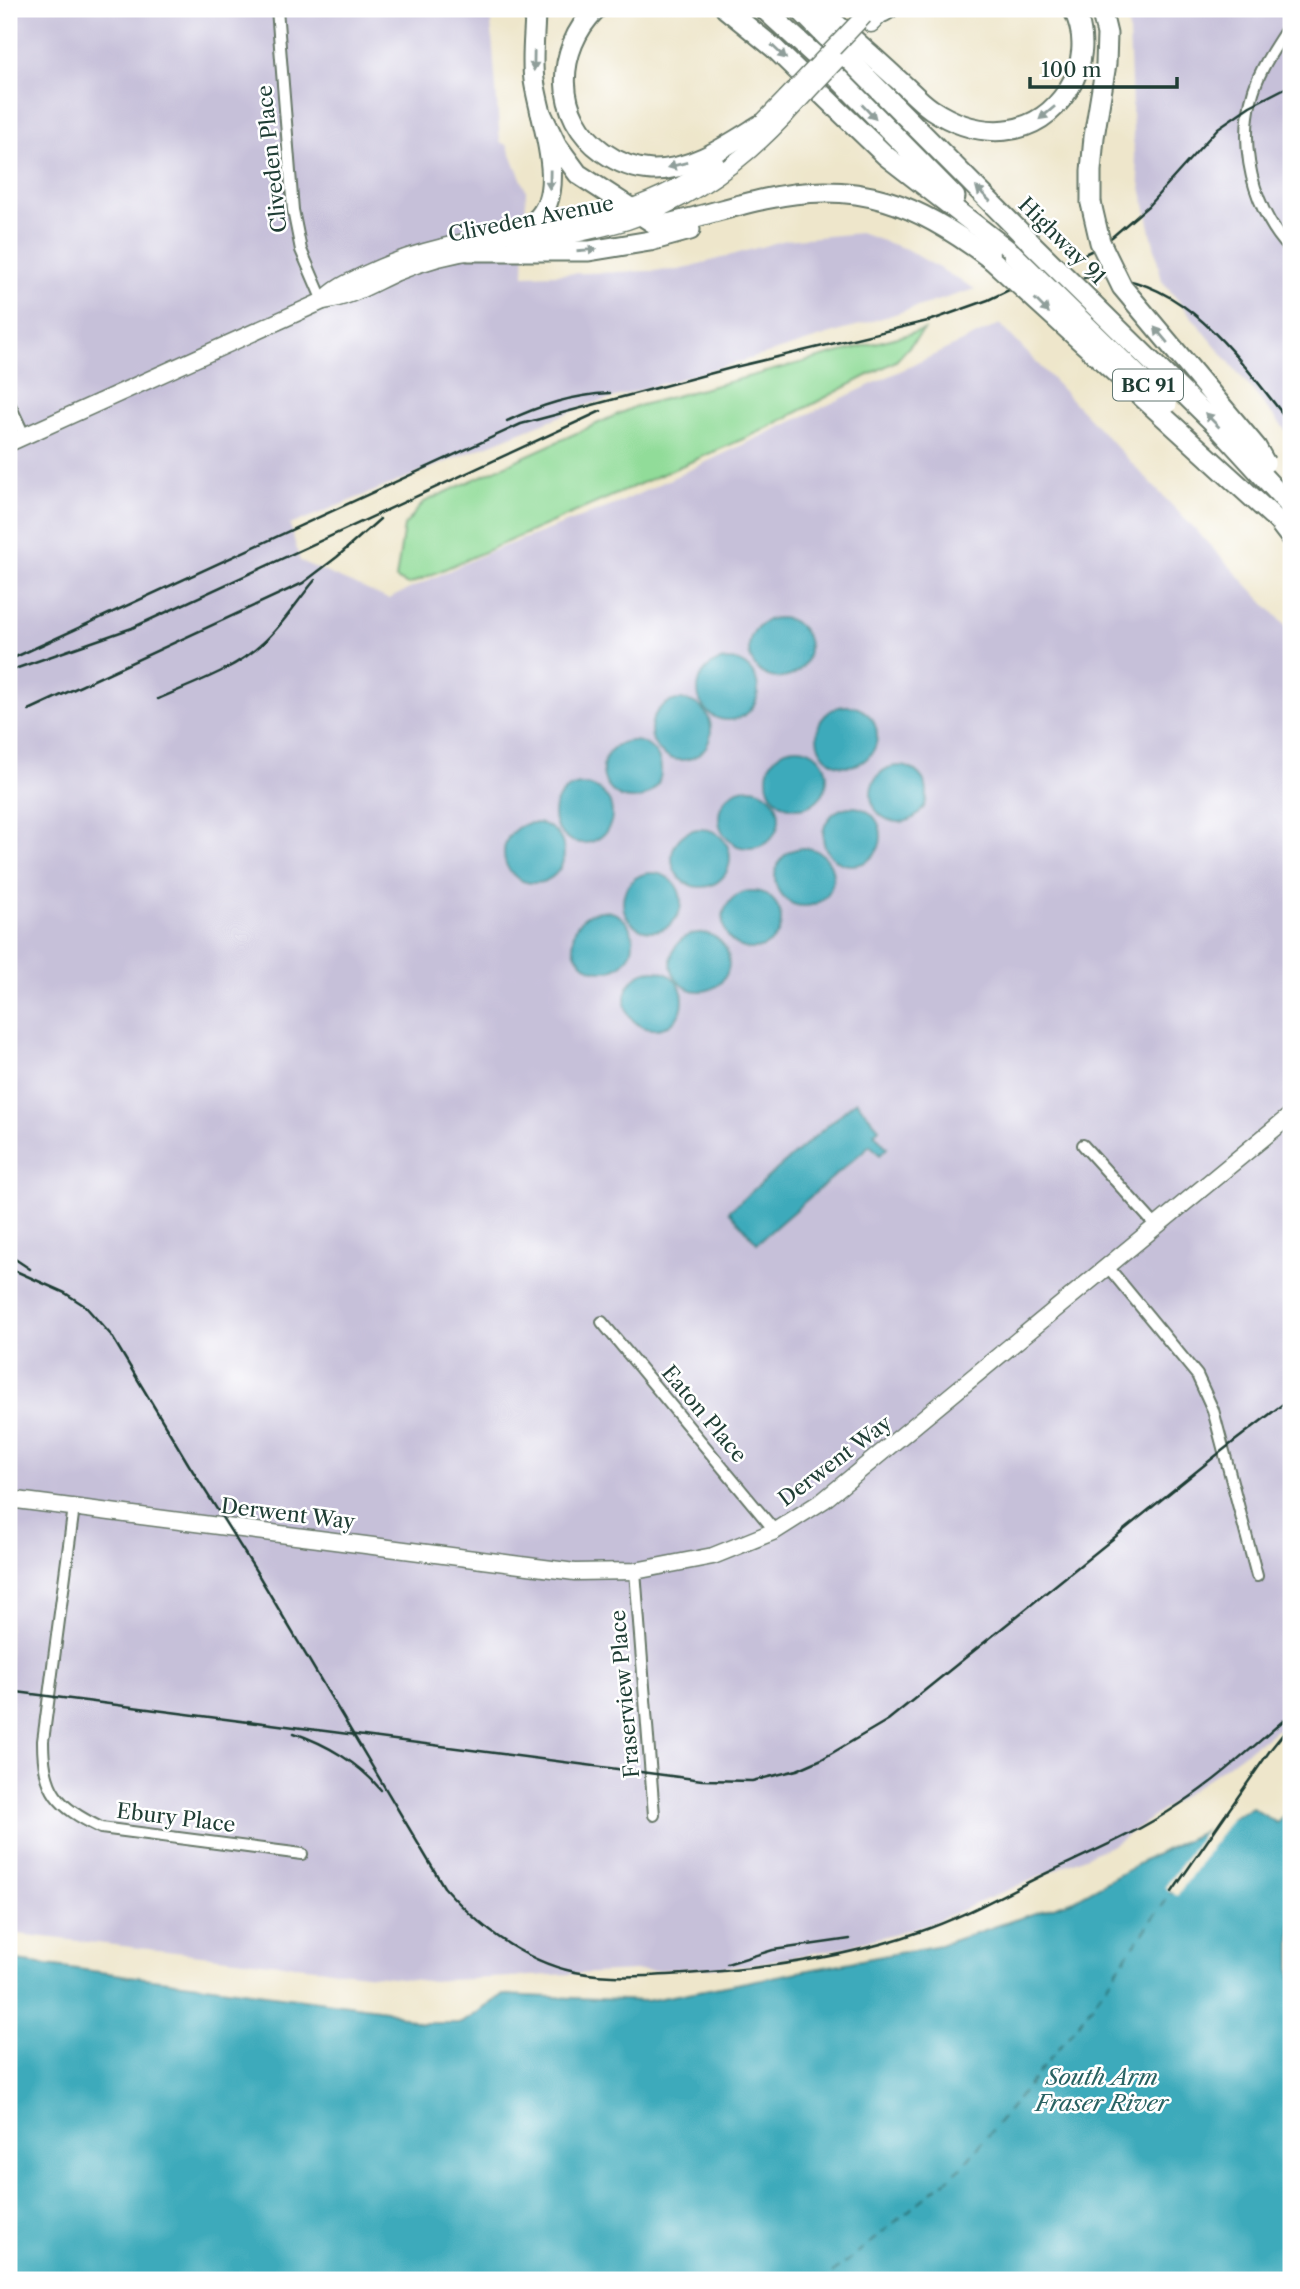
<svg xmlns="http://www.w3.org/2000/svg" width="1300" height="2289" font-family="'Libre Caslon Text',serif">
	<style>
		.industrial { fill: #c6c0d9 }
		.green { fill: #91dc99; stroke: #588c66; stroke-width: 2 }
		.water { fill: #3caabb; stroke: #2e7478; stroke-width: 2 }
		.pier { fill: #eee6cb }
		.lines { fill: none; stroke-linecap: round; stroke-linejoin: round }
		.ferry { stroke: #296363; stroke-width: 2; stroke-dasharray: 9 7; stroke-linecap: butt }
		.street-casing { stroke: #677869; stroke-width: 14 }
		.secondary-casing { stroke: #677869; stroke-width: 19 }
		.highway-casing { stroke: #677869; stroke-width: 23 }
		.street { stroke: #fff; stroke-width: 10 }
		.secondary { stroke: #fff; stroke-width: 16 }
		.highway { stroke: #fff; stroke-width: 19 }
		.rail { stroke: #1f3d34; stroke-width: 2.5 }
		.secondary-bridge-casing { stroke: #677869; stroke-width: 19; stroke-linecap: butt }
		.highway-bridge-casing { stroke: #677869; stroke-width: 23; stroke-linecap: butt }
		.secondary-bridge { stroke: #fff; stroke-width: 16 }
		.highway-bridge { stroke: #fff; stroke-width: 19 }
		.oneway { fill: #8f9e9a }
		.labels { text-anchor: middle; stroke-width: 5; stroke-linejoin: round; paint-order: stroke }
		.shield { fill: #fff; stroke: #627771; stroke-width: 2 }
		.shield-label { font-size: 19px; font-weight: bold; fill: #1f3d34 }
		.street-label { font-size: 21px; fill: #1f3d34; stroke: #fff }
		.water-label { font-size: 23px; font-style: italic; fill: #296363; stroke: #fff }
	</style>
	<rect width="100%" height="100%" fill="#fff"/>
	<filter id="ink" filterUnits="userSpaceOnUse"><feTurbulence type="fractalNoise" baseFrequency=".0143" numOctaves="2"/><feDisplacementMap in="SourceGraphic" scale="14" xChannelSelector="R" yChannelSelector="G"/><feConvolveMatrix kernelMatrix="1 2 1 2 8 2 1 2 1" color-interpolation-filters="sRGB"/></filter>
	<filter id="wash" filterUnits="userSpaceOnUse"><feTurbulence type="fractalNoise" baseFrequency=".00686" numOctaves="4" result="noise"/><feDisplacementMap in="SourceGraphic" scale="28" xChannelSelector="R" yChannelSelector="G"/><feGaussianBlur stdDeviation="1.57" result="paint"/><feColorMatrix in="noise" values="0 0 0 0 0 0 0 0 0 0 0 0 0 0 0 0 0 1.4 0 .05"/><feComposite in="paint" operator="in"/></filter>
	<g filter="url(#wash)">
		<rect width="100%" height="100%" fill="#eee6cb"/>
		<g class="industrial">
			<path d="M9,9H490L500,142L507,145L526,190L524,275L679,270L785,240L860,233L906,249L975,289L770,353L588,405L290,525L300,561L388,599L489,552L617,504L1000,324L1291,631V1720L1113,1845L931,1923L846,1947L743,1966L427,1981L9,1933Z"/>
			<path d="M1128,9H1291V437L1162,281L1134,156Z"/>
		</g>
		<path class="green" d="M924,330L896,361L759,432L408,585L396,579L404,526L424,502L634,407Z"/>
		<g class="water">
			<circle cx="779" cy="648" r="30"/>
			<circle cx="728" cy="690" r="30"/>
			<circle cx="681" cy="730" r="30"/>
			<circle cx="847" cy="736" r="30"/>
			<circle cx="632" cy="770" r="29"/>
			<circle cx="797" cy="778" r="30"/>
			<circle cx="899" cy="794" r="28"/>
			<circle cx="583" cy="814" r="29"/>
			<circle cx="749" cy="818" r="30"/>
			<circle cx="852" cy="836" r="29"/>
			<circle cx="534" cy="853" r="30"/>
			<circle cx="701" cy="858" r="29"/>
			<circle cx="804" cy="877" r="29"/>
			<circle cx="652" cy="902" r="29"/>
			<circle cx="752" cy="920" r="29"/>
			<circle cx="603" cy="941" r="30"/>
			<circle cx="700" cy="962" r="29"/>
			<circle cx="654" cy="1000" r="29"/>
			<path d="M856,1101L879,1128L874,1133L887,1148L880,1155L870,1145L757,1243L729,1211Z"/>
			<path d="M1291,1807V2280H9V1960L386,2010L420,2023H462L503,1995L646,2001L940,1945L1074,1900L1151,1857L1252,1808L1277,1823Z"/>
		</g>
		<path class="pier" d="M1237,1811L1177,1896L1165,1887L1208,1826Z"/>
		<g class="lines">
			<path class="ferry" d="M817,2280L833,2273L963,2166L1083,2018L1172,1892"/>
		</g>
	</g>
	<g filter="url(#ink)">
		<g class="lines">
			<defs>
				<g id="street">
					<path d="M277,9L293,210L301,250L323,301"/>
					<path d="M1291,22C1282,37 1271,52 1263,68C1233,125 1247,204 1291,250"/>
					<path d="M9,403L24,435"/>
					<path d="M1083,1145L1157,1227"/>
					<path d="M1108,1267L1197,1375L1213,1410L1257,1576"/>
					<path d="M602,1322L775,1531"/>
					<path d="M74,1507L43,1741C43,1792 57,1806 101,1828L302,1854"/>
					<path d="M635,1571L654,1815"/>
				</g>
				<g id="secondary">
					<path d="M871,24L886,9"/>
					<path d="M751,134L786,98"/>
					<path d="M516,246C553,238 591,232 627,221C694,199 748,158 794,106"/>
					<path d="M323,301C336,287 351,281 368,273C444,237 529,234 610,214C649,204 683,186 716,164"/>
					<path d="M9,443L323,301C349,298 371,284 395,273C421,262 452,253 480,250"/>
					<path d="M9,1499L575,1572L635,1571L713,1556L775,1531L824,1500L1291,1115"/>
				</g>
				<g id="highway">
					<path d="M596,9C555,50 553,116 603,152C617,162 635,169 652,170C691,171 728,145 760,125"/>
					<path d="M726,9L774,48L886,156L1013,254"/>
					<path d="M764,9L822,62L955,197"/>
					<path d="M799,9L1031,243"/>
					<path d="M819,9C844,31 870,54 895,77C907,87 918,100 931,109C978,140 1035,141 1068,90C1084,65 1087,35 1073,9"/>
					<path d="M883,12L888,9"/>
					<path d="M541,113L556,144L578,174L652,222L667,224C700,217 732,206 765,199C858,178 919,204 992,260"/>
					<path d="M1091,203V171L1094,137L1106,64L1107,34L1101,9"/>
					<path d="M511,233C518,230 528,226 535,221C570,191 539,118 534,80C531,57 535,32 535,9"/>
					<path d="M469,251H589L650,241L690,230"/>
					<path d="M1278,521L1291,538"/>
				</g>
			</defs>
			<use href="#street" class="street-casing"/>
			<use href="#secondary" class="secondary-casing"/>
			<use href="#highway" class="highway-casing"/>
			<use href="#street" class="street"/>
			<use href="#secondary" class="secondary"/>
			<use href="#highway" class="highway"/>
			<g class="rail">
				<path d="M1027,290C1048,284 1069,279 1091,277C1184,272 1239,361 1291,424"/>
				<path d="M507,421C541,405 572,395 610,393"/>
				<path d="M9,660L521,424L735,367L932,320L988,300L1091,251L1112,237L1148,206L1218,128L1250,106L1291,85"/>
				<path d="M9,671L132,628L601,411"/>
				<path d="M158,699C194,683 234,670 263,643C283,625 297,601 315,580"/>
				<path d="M29,710L303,583L337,557L380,519"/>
				<path d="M9,1255L30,1269"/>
				<path d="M9,1268L65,1293L85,1306L111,1335L189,1465L256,1571L444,1887C479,1927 521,1960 575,1972C611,1979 649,1976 685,1974C763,1969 846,1958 919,1932C964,1917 1007,1892 1049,1872C1094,1851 1139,1832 1180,1804C1220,1778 1255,1745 1291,1714"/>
				<path d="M9,1691L256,1723"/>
				<path d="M248,1721L702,1780L752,1781L797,1770L822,1759L888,1720L1223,1450L1291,1398"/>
				<path d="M294,1733C326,1744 359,1763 381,1790"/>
				<path d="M1172,1892L1271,1749L1291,1724"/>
				<path d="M727,1964L773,1950L850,1939"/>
			</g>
			<defs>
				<g id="secondary-bridge">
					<path d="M786,98L864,16"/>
					<path d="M794,106L836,61"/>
				</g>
				<g id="highway-bridge">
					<path d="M1091,203L1100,242L1122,287L1256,447L1265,463"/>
					<path d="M1031,243L1217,426L1291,507"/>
					<path d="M1013,254L1167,404"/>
					<path d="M992,260L1278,521"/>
				</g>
			</defs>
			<use href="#secondary-bridge" class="secondary-bridge-casing"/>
			<use href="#highway-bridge" class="highway-bridge-casing"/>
			<use href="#secondary-bridge" class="secondary-bridge"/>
			<use href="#highway-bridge" class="highway-bridge"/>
		</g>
		<defs><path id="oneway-solid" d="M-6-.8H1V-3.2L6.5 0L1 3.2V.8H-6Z" transform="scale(1.75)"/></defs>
		<g class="oneway">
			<use href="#oneway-solid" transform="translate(779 52) rotate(43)"/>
			<use href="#oneway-solid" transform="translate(534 61) rotate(91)"/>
			<use href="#oneway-solid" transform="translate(869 112) rotate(46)"/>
			<use href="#oneway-solid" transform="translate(1047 113) rotate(140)"/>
			<use href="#oneway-solid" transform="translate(677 165) rotate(166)"/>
			<use href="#oneway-solid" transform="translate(550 180) rotate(91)"/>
			<use href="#oneway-solid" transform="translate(983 194) rotate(-135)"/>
			<use href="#oneway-solid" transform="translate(587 250) rotate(-4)"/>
			<use href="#oneway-solid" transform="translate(1042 306) rotate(45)"/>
			<use href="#oneway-solid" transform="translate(1161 335) rotate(-130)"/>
			<use href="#oneway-solid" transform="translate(1212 420) rotate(-135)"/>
		</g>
	</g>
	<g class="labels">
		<rect class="shield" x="1113" y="369.5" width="70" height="31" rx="5"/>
		<g class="shield-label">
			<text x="1148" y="392">BC 91</text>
		</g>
		<g class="street-label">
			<text transform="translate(272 159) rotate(-96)" y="7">Cliveden Place</text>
			<text transform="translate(531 219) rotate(-11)" y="7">Cliveden Avenue</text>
			<text transform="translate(1062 241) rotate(45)" y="7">Highway 91</text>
			<text transform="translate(704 1414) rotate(50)" y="7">Eaton Place</text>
			<text transform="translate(835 1461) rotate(-37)" y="7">Derwent Way</text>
			<text transform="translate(288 1514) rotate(7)" y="7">Derwent Way</text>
			<text transform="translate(625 1694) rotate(-95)" y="7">Fraserview Place</text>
			<text transform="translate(176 1818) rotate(7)" y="7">Ebury Place</text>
		</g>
		<g class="water-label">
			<text x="1102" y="2085">South Arm<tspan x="1102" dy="26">Fraser River</tspan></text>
		</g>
	</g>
	<rect width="1300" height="2289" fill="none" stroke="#fff" stroke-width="35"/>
	<path d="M1030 77v10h147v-10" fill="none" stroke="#1f3d34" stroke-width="3.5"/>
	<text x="1041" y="77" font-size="21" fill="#1f3d34" stroke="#ffffff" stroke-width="5" paint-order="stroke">100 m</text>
</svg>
